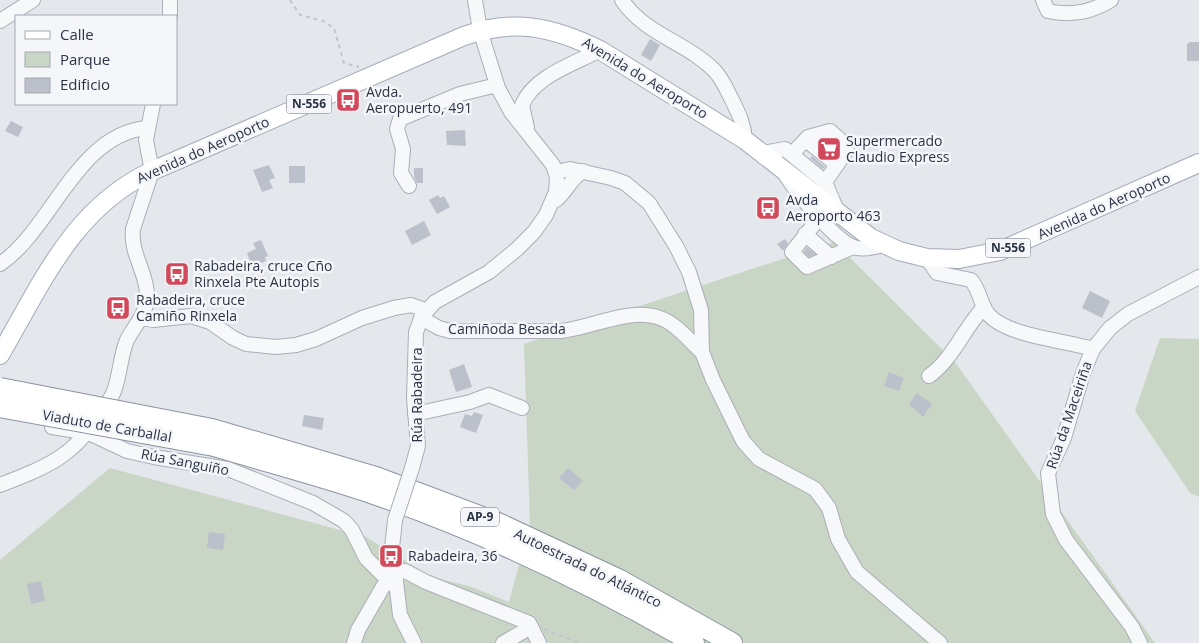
<svg xmlns="http://www.w3.org/2000/svg" width="1199" height="643" font-family="'Open Sans',sans-serif">
	<style>
		.green { fill: #c9d6c5 }
		.building { fill: #bbc0ca }
		.lines { fill: none; stroke-linecap: round; stroke-linejoin: round }
		.minor-casing { stroke: #a9aeb7; stroke-width: 16 }
		.major-casing { stroke: #a3abb8; stroke-width: 20 }
		.highway-casing { stroke: #8b94a3; stroke-width: 22 }
		.path { stroke: #c2c5cb; stroke-width: 2; stroke-dasharray: 4 4; stroke-linecap: butt }
		.minor { stroke: #f7f8fa; stroke-width: 14 }
		.major { stroke: #fff; stroke-width: 18 }
		.highway { stroke: #fff; stroke-width: 20 }
		.minor-bridge-casing { stroke: #a9aeb7; stroke-width: 16; stroke-linecap: butt }
		.highway-bridge-casing { stroke: #8b94a3; stroke-width: 22; stroke-linecap: butt }
		.minor-bridge { stroke: #f7f8fa; stroke-width: 14 }
		.highway-bridge { stroke: #fff; stroke-width: 20 }
		.labels { text-anchor: middle; stroke-width: 5; stroke-linejoin: round; paint-order: stroke }
		.shield { fill: #f4f6f9; stroke: #676e7b; stroke-width: 1 }
		.shield-label { font-size: 12px; font-weight: bold; fill: #2b3445 }
		.street-label { font-size: 14px; fill: #2b3445; stroke: #f4f6f9 }
		.poi-label { font-size: 14px; fill: #2b3445; stroke: #f4f6f9; text-anchor: start }
	</style>
	<rect width="100%" height="100%" fill="#e4e7ec"/>
	<g class="green">
		<path d="M834,242L955,362L1155,643H0V560L110,468L366,537L432,577L472,587L509,602L530,524L524,344Z"/>
		<path d="M1160,338L1199,339V497L1190,493L1135,411Z"/>
	</g>
	<g class="building">
		<path d="M650,39L660,45L651,61L641,55Z"/>
		<path d="M1190,42H1199V61H1187V44Z"/>
		<path d="M11,121L23,127L18,137L5,131Z"/>
		<path d="M465,130L466,146L447,145L446,131Z"/>
		<path d="M828,141L837,149L835,152L823,142Z"/>
		<path d="M812,156L825,167L823,169L810,158Z"/>
		<path d="M269,165L275,178L269,180L273,188L262,192L253,170Z"/>
		<rect x="289" y="166" width="16" height="17"/>
		<path d="M414,168H423V183H417L414,177Z"/>
		<path d="M438,195L440,198L444,196L450,207L437,214L429,200Z"/>
		<path d="M424,221L431,235L412,245L405,231Z"/>
		<path d="M785,239L788,243L783,251L777,244Z"/>
		<path d="M261,240L268,256L265,257L266,261L252,267L247,253L256,249L253,243Z"/>
		<path d="M807,247L815,254L809,257L804,251Z"/>
		<path d="M1090,291L1110,301L1102,318L1082,308Z"/>
		<path d="M464,364L472,387L456,392L449,370Z"/>
		<path d="M889,372L904,378L899,391L884,386Z"/>
		<path d="M917,393L932,404L923,417L909,404Z"/>
		<path d="M474,412L483,415L476,433L460,427L465,414L472,416Z"/>
		<path d="M304,415L324,418L322,430L302,426Z"/>
		<path d="M568,468L583,481L574,490L559,478Z"/>
		<path d="M209,532L225,534L223,550L207,548Z"/>
		<path d="M41,581L45,601L31,604L27,584Z"/>
	</g>
	<g class="lines">
		<defs>
			<g id="minor">
				<path d="M170,0V16"/>
				<path d="M622,0C644,34 686,42 714,70C722,78 727,90 732,100C739,114 744,124 745,140"/>
				<path d="M1043,0L1048,11C1070,16 1092,12 1111,0"/>
				<path d="M0,21L33,0"/>
				<path d="M527,128L522,105C534,76 574,64 600,50"/>
				<path d="M806,140L837,165"/>
				<path d="M763,153L785,149L825,182L838,213"/>
				<path d="M792,154L808,137L830,131L846,145L847,150L825,182"/>
				<path d="M556,172L570,169L611,178L625,183L649,203L676,246L689,272L701,310L702,352L713,380L743,441L759,459L815,489L829,508L838,539L857,572L940,643"/>
				<path d="M786,176C797,193 837,244 857,248C865,250 876,247 884,245"/>
				<path d="M409,186L401,173L403,149L397,129L400,119L460,94L497,85"/>
				<path d="M556,200C567,191 570,179 583,171"/>
				<path d="M819,218L792,252L807,267L853,247"/>
				<path d="M805,234L831,257"/>
				<path d="M927,258L937,273L971,280C980,290 980,304 988,314C1008,337 1065,340 1093,349"/>
				<path d="M0,264C52,229 77,134 147,128"/>
				<path d="M142,318L153,320L191,316L210,322L233,338L246,344L276,347L296,345L316,339L362,318L394,308L411,305L425,310"/>
				<path d="M421,318L439,328L450,331H561C591,328 630,307 660,318C677,324 689,341 702,352"/>
				<path d="M929,376C953,359 964,328 984,307"/>
				<path d="M415,414L470,402L489,395L522,408"/>
				<path d="M52,427L89,433L127,451L154,457L228,469L313,503L344,521L352,530L366,558L383,575L405,571L426,582L529,623L539,643"/>
				<path d="M412,468L418,446L414,398L416,332L422,316L435,302L489,272L517,249L534,232L546,215L556,192L557,177L553,165L511,112L498,88L480,30L475,0"/>
				<path d="M0,485C47,467 75,456 102,411C107,404 113,396 115,388C120,373 121,354 127,340C135,324 147,315 147,295C147,272 130,254 133,229L152,171L146,140L153,104"/>
				<path d="M395,520L392,548L400,615L414,643"/>
				<path d="M354,643L358,630L384,585L396,581"/>
				<path d="M503,643L531,627"/>
				<path d="M1140,643L1132,627L1066,540L1053,514L1048,473L1064,438L1083,373L1093,349L1110,328L1128,314L1199,277"/>
			</g>
			<path id="major" d="M0,355C42,283 73,208 152,171L464,36C514,18 553,27 600,50L745,140L871,238L899,251L927,258L959,259L1000,251L1199,163"/>
			<g id="highway">
				<path d="M212,429L376,477L498,523L620,580L732,643"/>
				<path d="M214,446C267,462 321,476 374,494C484,532 594,585 694,643"/>
			</g>
		</defs>
		<use href="#minor" class="minor-casing"/>
		<use href="#major" class="major-casing"/>
		<use href="#highway" class="highway-casing"/>
		<g class="path">
			<path d="M290,0L300,15L323,21L334,28L344,63L359,67"/>
			<path d="M544,629L579,643"/>
		</g>
		<use href="#minor" class="minor"/>
		<use href="#major" class="major"/>
		<use href="#highway" class="highway"/>
		<defs>
			<path id="minor-bridge" d="M395,520L412,468"/>
			<g id="highway-bridge">
				<path d="M0,388L212,429"/>
				<path d="M0,407L214,446"/>
			</g>
		</defs>
		<use href="#minor-bridge" class="minor-bridge-casing"/>
		<use href="#highway-bridge" class="highway-bridge-casing"/>
		<use href="#minor-bridge" class="minor-bridge"/>
		<use href="#highway-bridge" class="highway-bridge"/>
	</g>
	<defs>
		<symbol id="bus-square" viewBox="-11 -11 22 22"><rect x="-9" y="-9" width="18" height="18" rx="4" fill="#d1495b" stroke="#f4f6f9"/><path d="M-5-6H5V4H4V6H2V4H-2V6H-4V4H-5ZM-3.5-4V0h7V-4ZM-3.5 1.2v1.5H-2V1.2ZM2 1.2v1.5H3.5V1.2Z" fill="#fff"/></symbol>
		<symbol id="supermarket-square" viewBox="-11 -11 22 22"><rect x="-9" y="-9" width="18" height="18" rx="4" fill="#d1495b" stroke="#f4f6f9"/><path d="M-6-5.5h2.5l.6 2H6L4.5 2H-2.5L-4.4-4H-6ZM-1.5 3.2a1.3 1.3 0 1 0 .1 0ZM3 3.2a1.3 1.3 0 1 0 .1 0Z" fill="#fff"/></symbol>
	</defs>
	<g fill-rule="evenodd">
		<use href="#bus-square" x="334" y="86" width="28" height="28"/>
		<use href="#supermarket-square" x="815" y="135" width="28" height="28"/>
		<use href="#bus-square" x="754" y="194" width="28" height="28"/>
		<use href="#bus-square" x="163" y="260" width="28" height="28"/>
		<use href="#bus-square" x="104" y="294" width="28" height="28"/>
		<use href="#bus-square" x="377" y="542" width="28" height="28"/>
	</g>
	<g class="labels">
		<g class="shield">
			<rect x="286.5" y="94.5" width="45" height="19" rx="4"/>
			<rect x="985.5" y="238.5" width="45" height="19" rx="4"/>
			<rect x="461" y="507.5" width="38" height="19" rx="4"/>
		</g>
		<g class="shield-label">
			<text x="309" y="108">N-556</text>
			<text x="1008" y="252">N-556</text>
			<text x="480" y="521">AP-9</text>
		</g>
		<g class="street-label">
			<text transform="translate(645 78) rotate(31)" y="5">Avenida do Aeroporto</text>
			<text transform="translate(203 150) rotate(-24)" y="5">Avenida do Aeroporto</text>
			<text transform="translate(1104 206) rotate(-24)" y="5">Avenida do Aeroporto</text>
			<text x="507" y="334">Camiñoda Besada</text>
			<text transform="translate(417 395) rotate(-90)" y="5">Rúa Rabadeira</text>
			<text transform="translate(1069 415) rotate(-71)" y="5">Rúa da Maceiriña</text>
			<text transform="translate(107 426) rotate(10)" y="5">Viaduto de Carballal</text>
			<text transform="translate(185 462) rotate(11)" y="5">Rúa Sanguiño</text>
			<text transform="translate(588 568) rotate(26)" y="5">Autoestrada do Atlántico</text>
		</g>
		<g class="poi-label">
			<text x="366" y="97">Avda.<tspan x="366" dy="16">Aeropuerto, 491</tspan></text>
			<text x="846" y="146">Supermercado<tspan x="846" dy="16">Claudio Express</tspan></text>
			<text x="786" y="205">Avda<tspan x="786" dy="16">Aeroporto 463</tspan></text>
			<text x="194" y="271">Rabadeira, cruce Cño<tspan x="194" dy="16">Rinxela Pte Autopis</tspan></text>
			<text x="136" y="305">Rabadeira, cruce<tspan x="136" dy="16">Camiño Rinxela</tspan></text>
			<text x="408" y="561">Rabadeira, 36</text>
		</g>
	</g>
	<rect x="15" y="15" width="162" height="90" fill="#f4f6f9" stroke="#a4a8b1"/>
	<rect x="25" y="31" width="25" height="8" fill="#ffffff" stroke="#a4a8b1"/>
	<text x="60" y="40" font-size="15" fill="#2b3445">Calle</text>
	<rect x="25" y="52" width="25" height="15" fill="#c9d6c5" stroke="#a4a8b1"/>
	<text x="60" y="65" font-size="15" fill="#2b3445">Parque</text>
	<rect x="25" y="78" width="25" height="15" fill="#bbc0ca" stroke="#a4a8b1"/>
	<text x="60" y="90" font-size="15" fill="#2b3445">Edificio</text>
</svg>
